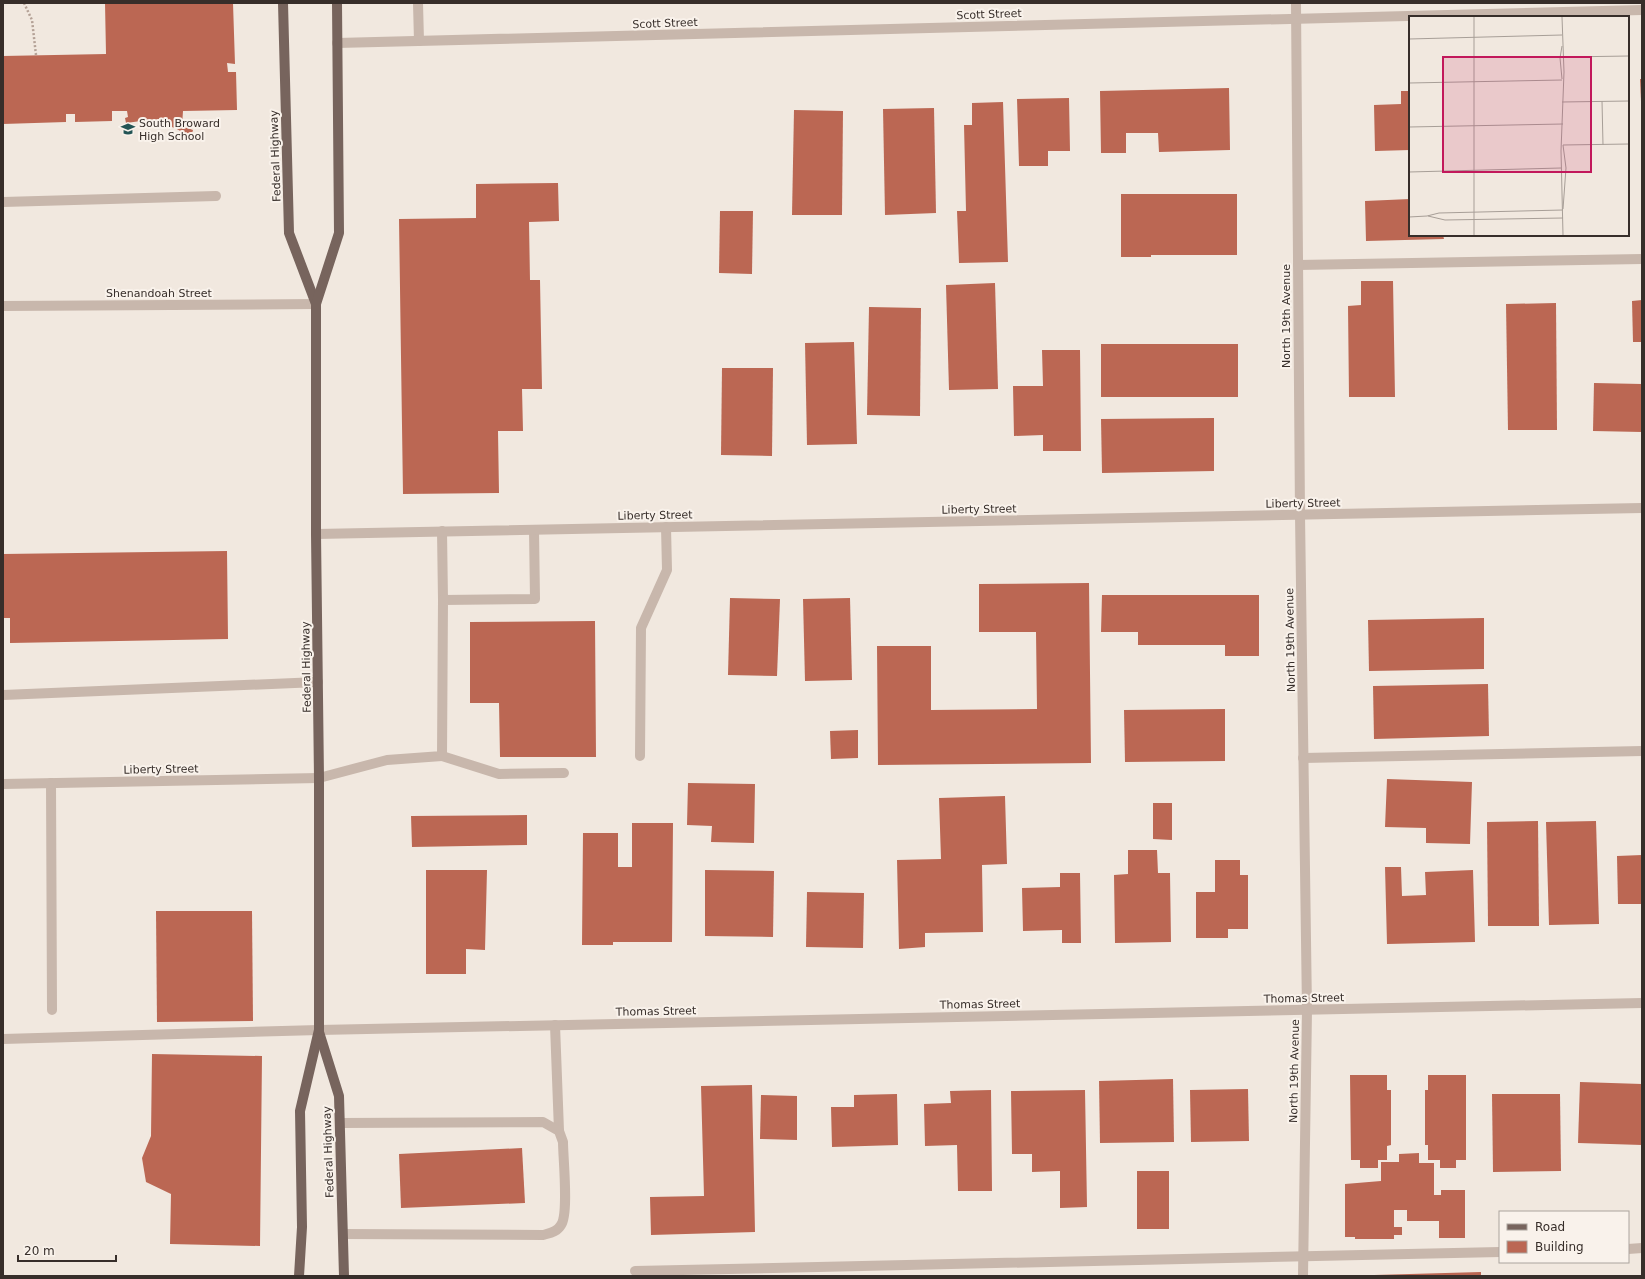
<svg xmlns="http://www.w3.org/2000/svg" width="1645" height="1279" font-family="'DejaVu Sans',sans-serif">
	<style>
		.building { fill: #bb6753 }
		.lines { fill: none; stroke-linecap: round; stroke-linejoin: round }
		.path { stroke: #b4a196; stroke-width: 2.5; stroke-dasharray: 2 2; stroke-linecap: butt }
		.service { stroke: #c8b7ac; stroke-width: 10 }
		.minor { stroke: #c8b7ac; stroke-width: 10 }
		.primary { stroke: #77645d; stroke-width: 10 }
		.labels { text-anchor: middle; stroke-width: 4; stroke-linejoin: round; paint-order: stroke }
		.street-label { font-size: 11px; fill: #372e2a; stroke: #f9f2eb }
		.poi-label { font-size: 11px; fill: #372e2a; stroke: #f9f2eb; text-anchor: start }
		.inset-road { fill: none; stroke: #a79e97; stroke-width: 1 }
		.view { fill: #c2185b; fill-opacity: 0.15; stroke: #c2185b; stroke-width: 2 }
		.inset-edge { fill: none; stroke: #372e2a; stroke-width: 2 }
	</style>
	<rect width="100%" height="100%" fill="#f1e8df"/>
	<g class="building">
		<path d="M105,3H233L235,64L227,63L228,72H236L237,110L183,111L182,126L193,130L191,137L175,128L159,123L141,121L126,123L125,118L128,117L127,111H112V121L75,122V114H66V122L3,124V56L106,54Z"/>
		<path d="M1640,79H1642V101H1641Z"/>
		<path d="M1229,88L1230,150L1159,152L1158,133H1126V153H1101L1100,91Z"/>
		<path d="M1401,91H1410V150L1375,151L1374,105L1401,104Z"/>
		<path d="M1069,98L1070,151H1048V166H1019L1017,99Z"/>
		<path d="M1003,102L1008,262L959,263L957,211H966L964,125H972V103Z"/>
		<path d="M934,108L936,213L885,215L883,109Z"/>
		<path d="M794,110L843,111L842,215H792Z"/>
		<path d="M558,183L559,221L529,222L530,280H540L542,389H522L523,431H498L499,493L403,494L399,219L476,218V184Z"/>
		<path d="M1121,194H1237V255H1151V257H1121Z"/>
		<path d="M1410,199V235H1443L1444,239L1366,241L1365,201Z"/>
		<path d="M720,211H753L752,274L719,273Z"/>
		<path d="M1361,281H1393L1395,397H1349L1348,306L1361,305Z"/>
		<path d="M995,283L998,389L949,390L946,285Z"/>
		<path d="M1642,300V342H1633L1632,301Z"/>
		<path d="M1556,303L1557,430H1508L1506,304Z"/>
		<path d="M869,307L921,308L920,416L867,415Z"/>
		<path d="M854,342L857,444L807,445L805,343Z"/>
		<rect x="1101" y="344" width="137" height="53"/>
		<path d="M1042,350H1080L1081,451H1043V435L1014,436L1013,386H1043Z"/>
		<path d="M722,368H773L772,456L721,455Z"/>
		<path d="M1594,383L1642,384V432L1593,431Z"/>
		<path d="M1214,418V471L1102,473L1101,419Z"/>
		<path d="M227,551L228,639L10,643V618H3V573H4L3,554Z"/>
		<path d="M1089,583L1091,763L878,765L877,646H931V710L1037,709L1036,632H979V584Z"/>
		<path d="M1102,595H1259V656H1225V645H1138V632H1101Z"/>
		<path d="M730,598L780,599L777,676L728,675Z"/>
		<path d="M850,598L852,680L805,681L803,599Z"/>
		<path d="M1484,618V669L1369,671L1368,620Z"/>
		<path d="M595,621L596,757H500L499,703H470V622Z"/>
		<path d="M1488,684L1489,736L1374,739L1373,686Z"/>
		<path d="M1225,709V761L1125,762L1124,710Z"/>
		<path d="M858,730V758L831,759L830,731Z"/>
		<path d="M1387,779L1472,782L1470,844L1426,843V828L1385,827Z"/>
		<path d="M688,783L755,784L754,843L711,842L712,826L687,825Z"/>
		<path d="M1005,796L1007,864L982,865L983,932L925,933V947L899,949L897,860L941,859L939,798Z"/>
		<path d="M1153,803H1172V840L1153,839Z"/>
		<path d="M527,815V845L412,847L411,816Z"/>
		<path d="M1538,821L1539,926H1488L1487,822Z"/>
		<path d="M1596,821L1599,924L1549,925L1546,822Z"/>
		<path d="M632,823H673L672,942H613V945H582L583,833H618V867H632Z"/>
		<path d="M1128,850H1157L1158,873H1170L1171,942L1115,943L1114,875L1128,874Z"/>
		<path d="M1642,855V904H1618L1617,856Z"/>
		<path d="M1215,860H1240V875H1248V929H1228V938H1196V892H1215Z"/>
		<path d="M1385,867H1401L1402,896L1426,895L1425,872L1473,870L1475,942L1387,944Z"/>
		<path d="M426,870H487L485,950L466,949V974H426Z"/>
		<path d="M705,870L774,871L773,937L705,936Z"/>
		<path d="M1060,873H1080L1081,943H1062V930L1023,931L1022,888L1060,887Z"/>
		<path d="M807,892L864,893L863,948L806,947Z"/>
		<path d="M156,911H252L253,1021L157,1022Z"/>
		<path d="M152,1054L262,1056L260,1246L170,1244L171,1194L146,1182L142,1158L151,1136Z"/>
		<path d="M1350,1075H1387V1090H1391V1145L1387,1146V1160H1378V1168H1360V1160H1351Z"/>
		<path d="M1428,1075H1466V1160H1456V1168H1440V1160H1428V1145H1425V1090H1428Z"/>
		<path d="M1173,1079L1174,1142L1100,1143L1099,1081Z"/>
		<path d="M1580,1082L1642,1084V1145L1578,1143Z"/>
		<path d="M752,1085L755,1232L651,1235L650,1197L704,1196L701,1086Z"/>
		<path d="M1248,1089L1249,1141L1191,1142L1190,1090Z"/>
		<path d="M991,1090L992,1191H958L957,1145L925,1146L924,1104L951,1103L950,1091Z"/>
		<path d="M1085,1090L1087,1207L1060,1208V1171L1032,1172V1154H1012L1011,1091Z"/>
		<path d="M897,1094L898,1145L832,1147L831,1107H854V1095Z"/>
		<path d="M1492,1094H1560L1561,1171L1493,1172Z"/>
		<path d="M761,1095L797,1096V1140L760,1139Z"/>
		<path d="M522,1148L525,1203L401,1208L399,1154Z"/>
		<path d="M1419,1153V1163H1434V1195H1441V1190H1465V1238H1439V1221H1407V1210H1394V1227H1402V1235H1394V1239H1355V1237H1345V1184L1381,1181V1162H1399V1154Z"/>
		<rect x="1137" y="1171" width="32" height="58"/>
		<path d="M1481,1272V1276H1374V1275Z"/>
	</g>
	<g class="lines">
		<path class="path" d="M24,3L32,20L36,55"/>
		<g class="service">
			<path d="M418,3L419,41"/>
			<path d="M3,202L216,196"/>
			<path d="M1298,265L1642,259"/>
			<path d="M442,531L443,600"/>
			<path d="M3,695L318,682"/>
			<path d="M442,756L499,774L564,773"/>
			<path d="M640,756L641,628L667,570L666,527"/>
			<path d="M1303,758L1642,751"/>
			<path d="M319,778L387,760L442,756L443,600L535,599L534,530"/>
			<path d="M51,783L52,1010"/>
			<path d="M555,1025L559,1131"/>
			<path d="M3,1039L319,1030"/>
			<path d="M340,1123L543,1122L559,1131L563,1142C563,1158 569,1214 561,1225C557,1232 550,1233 543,1235L343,1234"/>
			<path d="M1628,1249L1642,1248"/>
			<path d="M635,1271L1500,1252"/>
		</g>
		<g class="minor">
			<path d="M1296,3L1300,515L1307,1010L1303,1276"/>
			<path d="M337,43L1642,10"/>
			<path d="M3,306L316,304"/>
			<path d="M316,534L1642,508"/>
			<path d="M3,784L319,778"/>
			<path d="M319,1030L1642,1003"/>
		</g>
		<g class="primary">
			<path d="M283,3L289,233L316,304"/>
			<path d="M319,1032L339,1096L344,1276"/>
			<path d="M299,1276L302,1227L300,1111L319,1030V778L316,534V304L339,233L337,3"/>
		</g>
	</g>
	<defs>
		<symbol id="school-bare" viewBox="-9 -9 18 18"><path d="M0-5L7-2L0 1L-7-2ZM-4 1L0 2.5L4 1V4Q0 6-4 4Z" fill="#235455" stroke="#f9f2eb" stroke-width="2.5" paint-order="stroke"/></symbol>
	</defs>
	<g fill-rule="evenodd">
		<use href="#school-bare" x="118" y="119" width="20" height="20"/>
	</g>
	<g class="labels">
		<g class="street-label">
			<text transform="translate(989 14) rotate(-2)" y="4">Scott Street</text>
			<text transform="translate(665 23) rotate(-2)" y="4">Scott Street</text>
			<text transform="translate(275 156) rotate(-92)" y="4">Federal Highway</text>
			<text x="159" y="297">Shenandoah Street</text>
			<text transform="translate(1286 316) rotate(-90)" y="4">North 19th Avenue</text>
			<text transform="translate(1303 503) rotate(-1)" y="4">Liberty Street</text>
			<text transform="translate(979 509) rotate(-1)" y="4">Liberty Street</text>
			<text transform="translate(655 515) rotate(-1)" y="4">Liberty Street</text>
			<text transform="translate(1290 640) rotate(-91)" y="4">North 19th Avenue</text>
			<text transform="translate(306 667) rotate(-91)" y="4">Federal Highway</text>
			<text transform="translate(161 769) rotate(-1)" y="4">Liberty Street</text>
			<text transform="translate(1304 998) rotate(-1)" y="4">Thomas Street</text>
			<text transform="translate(980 1004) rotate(-1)" y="4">Thomas Street</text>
			<text transform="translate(656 1011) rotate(-1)" y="4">Thomas Street</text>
			<text transform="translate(1294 1071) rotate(-89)" y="4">North 19th Avenue</text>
			<text transform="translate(328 1152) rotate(-92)" y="4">Federal Highway</text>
		</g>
		<g class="poi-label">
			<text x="139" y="127">South Broward<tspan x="139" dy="13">High School</tspan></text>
		</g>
	</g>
	<g transform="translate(1409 16)">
		<rect width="220" height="220" fill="#f1e8df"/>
		<path class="inset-road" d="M65,1V219M153,1L155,56L152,135L154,219M0,23L153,19M155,41L220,40M153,63L151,42L153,30M0,67L153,64M193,85L194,129M153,86L220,85M0,111L154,108M154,129L220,128M154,129L157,152L154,193M0,156L152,152M19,200L36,204L154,202M0,201L18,200L30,197L154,194"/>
		<path class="view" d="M34,41H182V156H34Z"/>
		<rect width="220" height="220" class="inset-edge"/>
	</g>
	<rect width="1645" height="1279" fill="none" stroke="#372e2a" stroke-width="8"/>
	<rect x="1499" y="1211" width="130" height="52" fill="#f9f2eb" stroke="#aba49e"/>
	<rect x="1507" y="1224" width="20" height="6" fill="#77645d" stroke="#aba49e"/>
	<text x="1535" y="1231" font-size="12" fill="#372e2a">Road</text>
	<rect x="1507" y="1241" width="20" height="12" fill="#bb6753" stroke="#aba49e"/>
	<text x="1535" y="1251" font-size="12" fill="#372e2a">Building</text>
	<path d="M18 1255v6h98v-6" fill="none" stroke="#372e2a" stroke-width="2"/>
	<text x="24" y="1255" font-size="12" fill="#372e2a" stroke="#f9f2eb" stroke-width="3" paint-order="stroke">20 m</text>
</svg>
